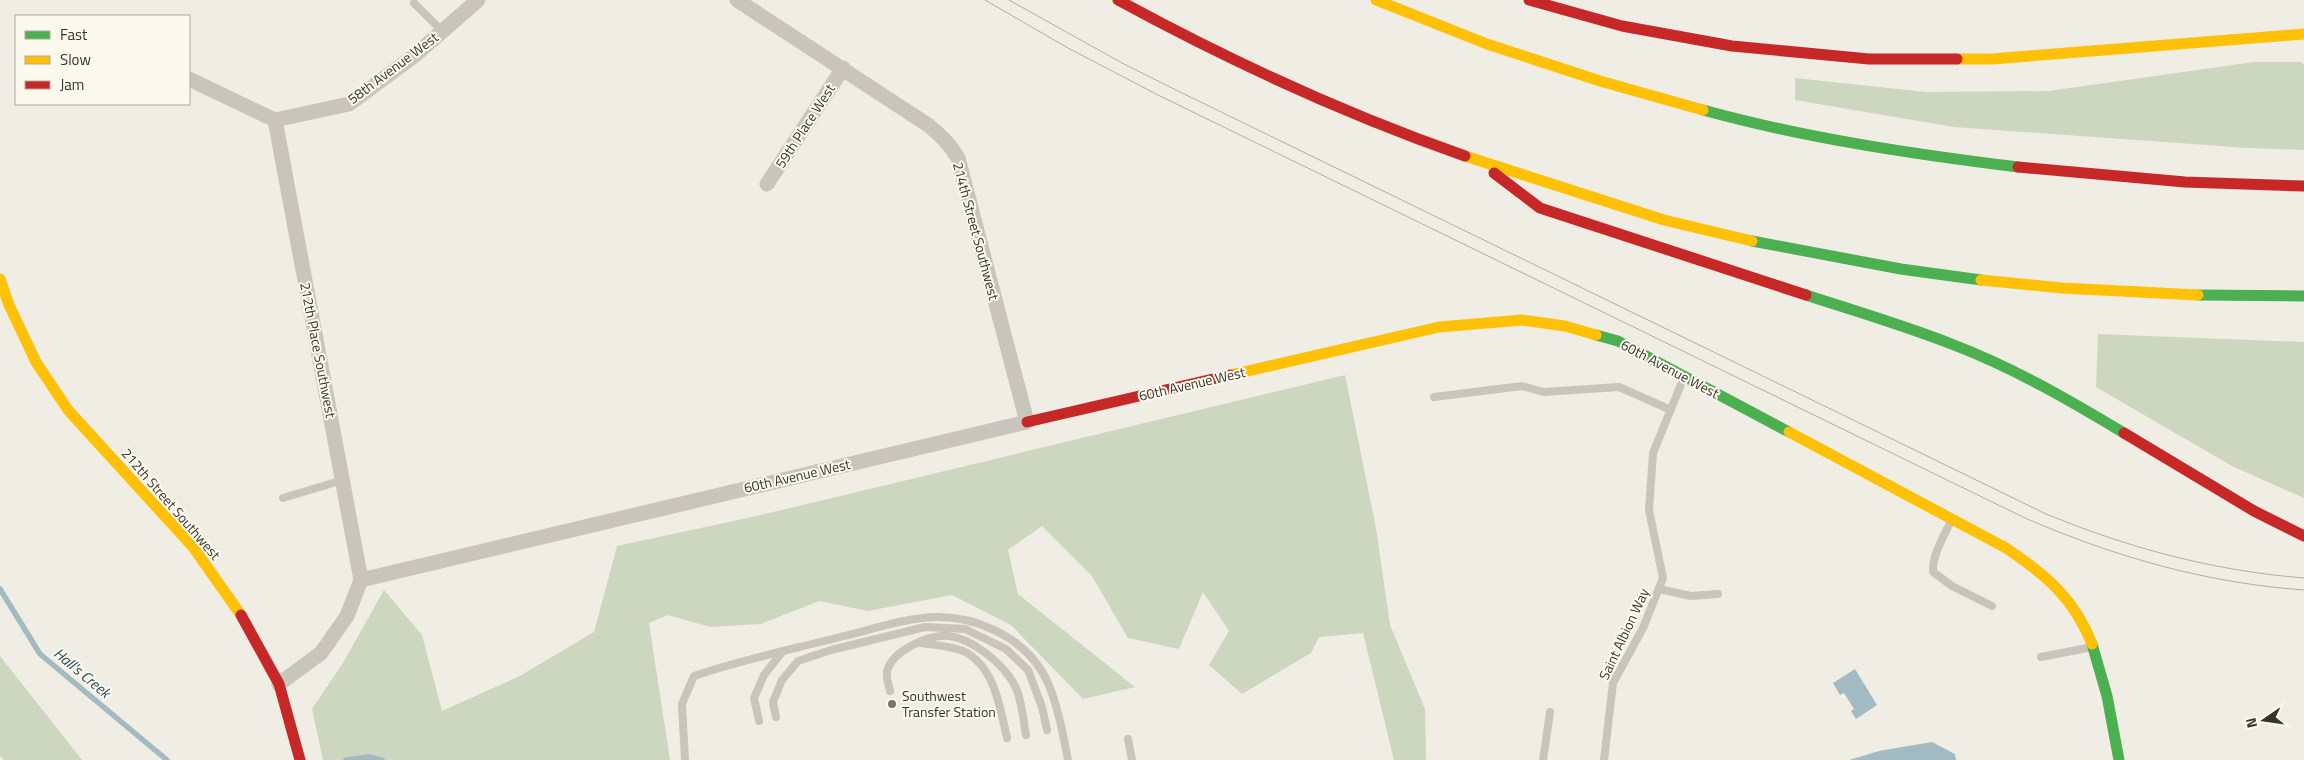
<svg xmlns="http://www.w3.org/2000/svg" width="2304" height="760" font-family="'Titillium Web',sans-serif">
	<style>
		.green { fill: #cdd6bf }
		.water { fill: #a2bac1 }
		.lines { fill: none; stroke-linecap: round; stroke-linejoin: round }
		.stream { stroke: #a2bac1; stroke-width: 5.5 }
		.lane { stroke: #c9c5bd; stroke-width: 8 }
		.street { stroke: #c9c5bd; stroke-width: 15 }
		.fast { stroke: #4caf50; stroke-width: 11 }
		.slow { stroke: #ffc107; stroke-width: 11 }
		.jam { stroke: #c62828; stroke-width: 11 }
		.tram { stroke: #b1ada7; stroke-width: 1 }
		.poi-dot { fill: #7a746c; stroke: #fbf8ee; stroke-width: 2 }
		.labels { text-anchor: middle; stroke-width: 4; stroke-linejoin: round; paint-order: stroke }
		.street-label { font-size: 14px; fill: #3b332b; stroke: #fbf8ee }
		.poi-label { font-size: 14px; fill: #3b332b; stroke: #fbf8ee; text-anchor: start }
		.water-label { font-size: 15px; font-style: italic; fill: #204c5d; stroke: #fbf8ee }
	</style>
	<rect width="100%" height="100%" fill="#f0ede5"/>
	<g class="green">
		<path d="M2254,62H2300L2304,64V150L2248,148L1954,127L1795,100V78L1926,92L2049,91Z"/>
		<path d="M2098,334L2304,342V498L2232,466L2096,387Z"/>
		<path d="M1345,375L1376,528L1390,625L1425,709L1426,760H1394L1363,633L1319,637L1311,653L1242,694L1209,665L1229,631L1203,592L1179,649L1128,638L1092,576L1042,526L1008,550L1018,594L1135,687L1083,699L1011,625L952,595L868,611L819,601L761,624L710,627L668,615L649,623L670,760H323L312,709L343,663L384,590L422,635L442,711L518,677L594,632L617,546L761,515Z"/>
		<path d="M0,656L82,760H4L0,756Z"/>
	</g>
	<g class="water">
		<path d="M1855,669L1877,705L1856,719L1851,711L1854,709L1844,693L1840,695L1833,683Z"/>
		<path d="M1932,742L1955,754L1956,760H1849L1879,751Z"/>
	</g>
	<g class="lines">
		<g class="stream">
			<path d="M0,589L40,654L167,760"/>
			<path d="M346,760L369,757L382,760"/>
		</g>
		<g class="lane">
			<path d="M414,3L442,31"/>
			<path d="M1434,397L1522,386L1544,392L1619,387L1671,410"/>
			<path d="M283,498L343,480"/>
			<path d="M1951,521C1944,536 1932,555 1933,572L1952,586L1992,606"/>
			<path d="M1659,589L1691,596L1718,594"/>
			<path d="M921,643C934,645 951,646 963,651C995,666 1000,708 1007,738"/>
			<path d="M2041,657L2092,647"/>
			<path d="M890,691C889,686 886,678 887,672C891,651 929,634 949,636C973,639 1004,664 1015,686C1022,700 1023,719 1026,735"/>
			<path d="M776,717L773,702L782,680L798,661L831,650L925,627L965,629L1006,649L1028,670L1042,707L1047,730"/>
			<path d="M759,721L754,698L764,675L783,651"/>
			<path d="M1128,739L1132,760"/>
			<path d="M685,760L682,704L694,676C743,659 794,649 844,636C869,630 896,621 922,618C971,612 1027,636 1048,683C1058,707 1063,734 1068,760"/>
			<path d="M1543,760L1550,712"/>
			<path d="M1604,760L1613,683L1643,628L1663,578L1649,510L1653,453L1684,377"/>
		</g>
		<g class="street">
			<path d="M189,79L275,120L349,104L414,56L478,0"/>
			<path d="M275,120L361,580"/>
			<path d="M767,184L843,68"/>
			<path d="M279,684L321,653L347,616L361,580L1027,422L958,158C950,144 941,135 928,125L737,0"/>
		</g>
		<g class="fast">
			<path d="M1703,110C1805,138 1912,154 2018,167"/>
			<path d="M1752,241L1901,269L1981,280"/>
			<path d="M1806,295C1855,311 1906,326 1954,345C2014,368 2069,400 2124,433"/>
			<path d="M2198,295L2304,296"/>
			<path d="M1596,335L1618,341L1789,432"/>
			<path d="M2092,644L2107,696L2119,760"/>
		</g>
		<g class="slow">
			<path d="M1376,0L1487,44L1600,81L1703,110"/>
			<path d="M1957,59H1992L2304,34"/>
			<path d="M1465,156L1664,220L1752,241"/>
			<path d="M0,279L9,305L36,362L68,410L193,547L241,615"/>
			<path d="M1981,280L2062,288L2198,295"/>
			<path d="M1230,375L1439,327L1522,320L1565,326L1596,335"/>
			<path d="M1789,432L2006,548C2046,575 2074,598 2092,644"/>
		</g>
		<g class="jam">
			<path d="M1118,0C1230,61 1345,114 1465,156"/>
			<path d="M1529,0L1622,26L1732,46L1869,59H1957"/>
			<path d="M2018,167L2185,182L2304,186"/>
			<path d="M1494,173L1540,208L1806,295"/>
			<path d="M1027,422L1230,375"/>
			<path d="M2124,433L2254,511L2304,536"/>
			<path d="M241,615L279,684L300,760"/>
		</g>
		<g class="tram">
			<path d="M985,0L1068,48L1158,95L2025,518C2115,557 2206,583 2304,590"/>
			<path d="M1009,0L1122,63L1176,90L2046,514C2129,548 2214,571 2304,578"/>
		</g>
	</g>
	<circle class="poi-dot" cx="892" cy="704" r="5"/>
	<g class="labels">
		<g class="street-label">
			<text transform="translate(393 68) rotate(-37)" y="5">58th Avenue West</text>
			<text transform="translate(805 126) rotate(-57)" y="5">59th Place West</text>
			<text transform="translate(976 231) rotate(75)" y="5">214th Street Southwest</text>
			<text transform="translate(318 350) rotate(79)" y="5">212th Place Southwest</text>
			<text transform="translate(1670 369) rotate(28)" y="5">60th Avenue West</text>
			<text transform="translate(1192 384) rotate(-13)" y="5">60th Avenue West</text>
			<text transform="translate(797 476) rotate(-13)" y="5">60th Avenue West</text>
			<text transform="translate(171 504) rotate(49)" y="5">212th Street Southwest</text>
			<text transform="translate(1624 634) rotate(-65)" y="5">Saint Albion Way</text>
		</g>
		<g class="poi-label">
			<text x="902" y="701">Southwest<tspan x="902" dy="16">Transfer Station</tspan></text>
		</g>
		<g class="water-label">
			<text transform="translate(82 673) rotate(40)" y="5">Hall's Creek</text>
		</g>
	</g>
	<rect x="15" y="15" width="175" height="90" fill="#fbf8ee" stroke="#aea9a0"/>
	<rect x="25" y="31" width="25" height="8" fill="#4caf50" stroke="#aea9a0"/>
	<text x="60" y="40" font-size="15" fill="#3b332b">Fast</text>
	<rect x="25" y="56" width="25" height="8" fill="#ffc107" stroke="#aea9a0"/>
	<text x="60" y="65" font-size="15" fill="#3b332b">Slow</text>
	<rect x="25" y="81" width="25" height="8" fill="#c62828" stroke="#aea9a0"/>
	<text x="60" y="90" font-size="15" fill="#3b332b">Jam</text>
	<g transform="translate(2264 720) rotate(257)" stroke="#fbf8ee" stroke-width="4" paint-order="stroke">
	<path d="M0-4L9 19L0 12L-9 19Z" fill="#3b332b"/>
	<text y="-8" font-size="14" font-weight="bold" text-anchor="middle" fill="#3b332b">N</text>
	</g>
</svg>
